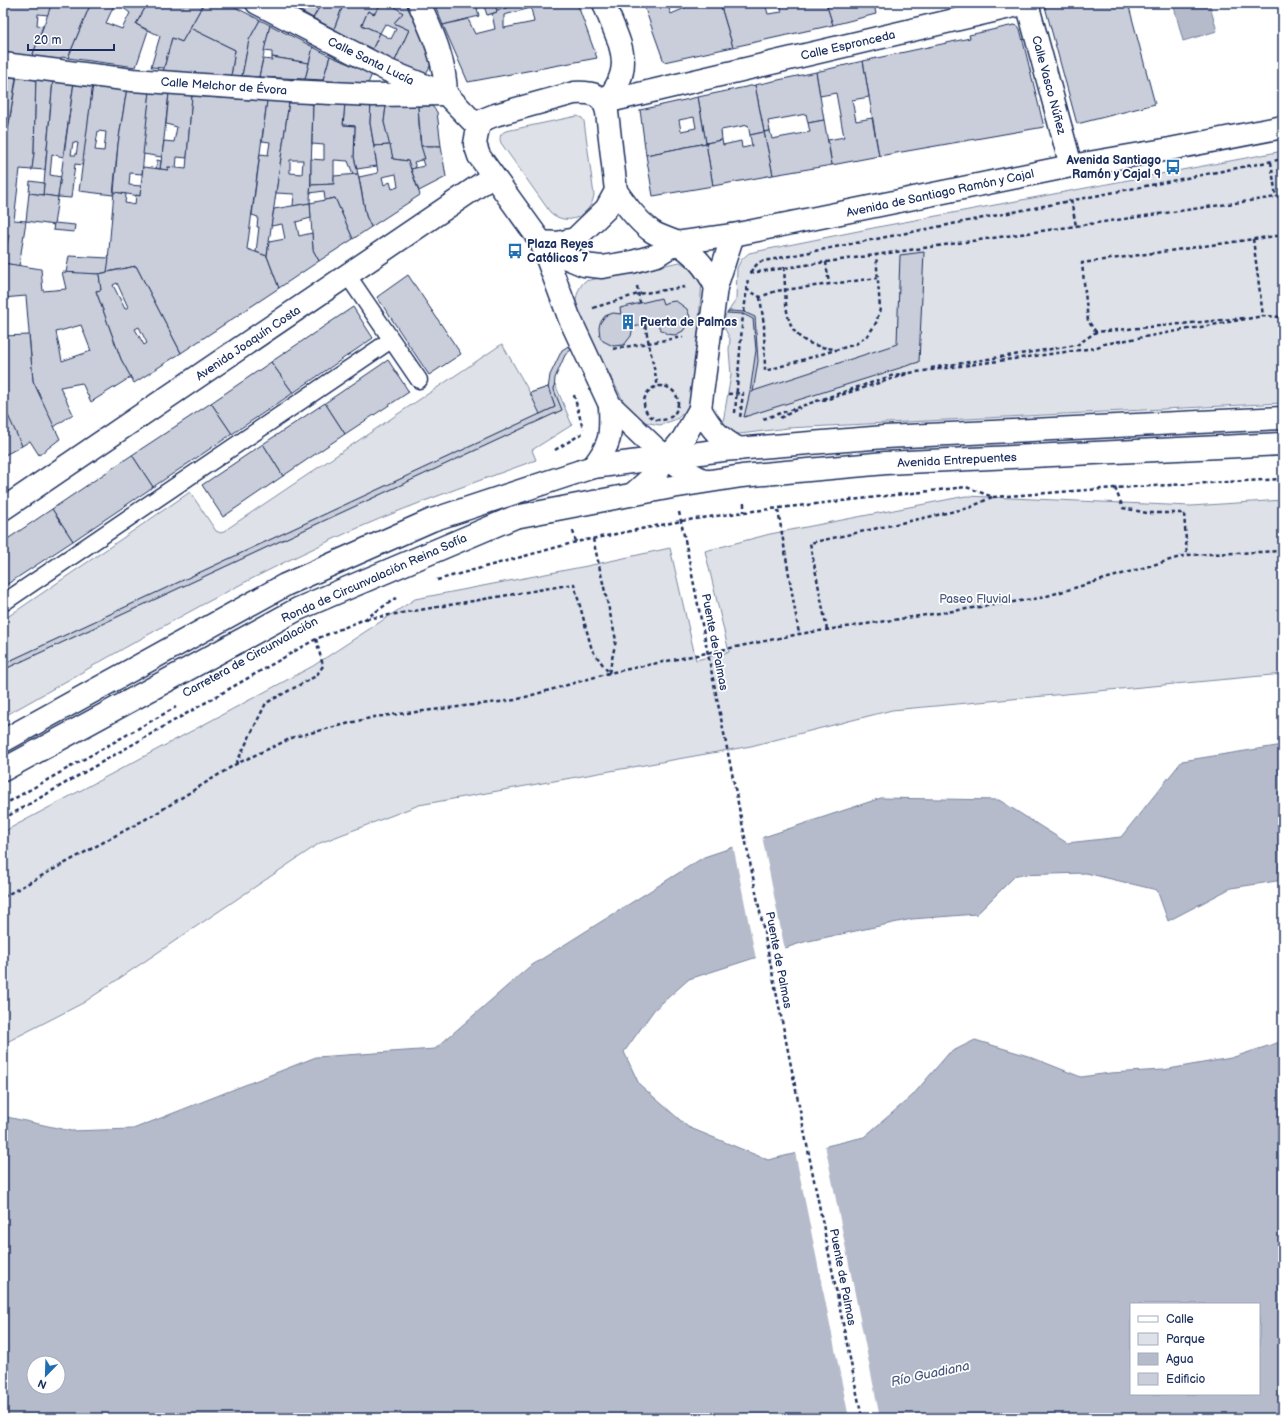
<svg xmlns="http://www.w3.org/2000/svg" width="1286" height="1421" font-family="'Balsamiq Sans',sans-serif">
	<style>
		.green { fill: #dee1e7; stroke: #7c88a2 }
		.water { fill: #b5bbca; stroke: #77839f; fill-rule: evenodd }
		.pier { fill: #fff }
		.building { fill: #caceda; stroke: #1b2f5e; fill-rule: evenodd }
		.lines { fill: none; stroke-linecap: round; stroke-linejoin: round }
		.lane-casing { stroke: #1b2f5e; stroke-width: 19 }
		.street-casing { stroke: #1b2f5e; stroke-width: 25 }
		.secondary-casing { stroke: #1b2f5e; stroke-width: 25 }
		.primary-casing { stroke: #1b2f5e; stroke-width: 25 }
		.path { stroke: #1b2f5e; stroke-width: 2.5; stroke-dasharray: 4 3; stroke-linecap: butt }
		.lane { stroke: #fff; stroke-width: 16 }
		.street { stroke: #fff; stroke-width: 22 }
		.secondary { stroke: #fff; stroke-width: 22 }
		.primary { stroke: #fff; stroke-width: 22 }
		.path-bridge { stroke: #1b2f5e; stroke-width: 2.5; stroke-dasharray: 4 3; stroke-linecap: butt }
		.labels { text-anchor: middle; stroke-width: 3.5; stroke-linejoin: round; paint-order: stroke }
		.street-label { font-size: 12px; fill: #1b2f5e; stroke: #fff }
		.poi-label { font-size: 12px; font-weight: bold; fill: #1b2f5e; stroke: #fff; text-anchor: start }
		.park-label { font-size: 12px; fill: #4c5c80; stroke: #fff }
		.water-label { font-size: 13px; font-style: italic; fill: #49597e; stroke: #fff }
	</style>
	<rect width="100%" height="100%" fill="#fff"/>
	<filter id="ink" filterUnits="userSpaceOnUse"><feTurbulence type="fractalNoise" baseFrequency=".025" numOctaves="2"/><feDisplacementMap in="SourceGraphic" scale="8" xChannelSelector="R" yChannelSelector="G"/><feConvolveMatrix kernelMatrix="1 2 1 2 8 2 1 2 1" color-interpolation-filters="sRGB"/></filter>
	<g filter="url(#ink)">
		<g class="green">
			<path d="M577,116L582,118L584,121L594,195C591,216 567,228 550,212L501,143C499,138 500,133 506,131Z"/>
			<path d="M1283,151V403L788,428L740,434C732,433 727,430 723,422L731,375L729,350L730,339L725,329V316L736,300L737,268L741,260L749,253L883,226Z"/>
			<path d="M680,262L697,273L702,282L693,392L687,409L677,419L660,425L644,422L628,410L577,312C574,302 577,288 585,281Z"/>
			<path d="M502,344L530,393L548,387L555,407L3,664V620L190,492L216,531L221,533Z"/>
			<path d="M555,384L572,425L532,450L536,460C465,486 395,510 327,542C216,593 110,657 3,717V670L562,410L554,390Z"/>
			<path d="M966,496L1191,506L1283,500V674L892,710L751,746L419,805L320,843L83,1003L3,1044V832L313,666L415,599L587,566L670,548L696,660L729,652L705,551L770,534Z"/>
		</g>
		<g class="water">
			<path d="M1173,3H1209L1217,31L1183,41Z"/>
			<path d="M1283,745V880L1231,888L1168,921L1157,890L1086,873L1016,875L977,914L912,919L804,942L689,979L654,1010L624,1052L639,1084L688,1127L768,1160L864,1137L912,1096L949,1053L975,1040L1028,1056L1081,1077L1110,1073L1163,1070L1231,1058L1283,1041V1418H3V1112L7,1117L71,1131L133,1129L316,1057L435,1049L529,967L704,857L881,798L999,800L1067,843L1121,837L1182,761ZM1131,1304H1259V1394H1131ZM34,1363H58V1387H34Z"/>
		</g>
		<g class="pier">
			<path d="M762,836L785,950L756,959L733,845Z"/>
			<path d="M825,1145L880,1418H849L795,1152Z"/>
		</g>
		<g class="building">
			<path d="M3,3H52L48,15L38,14L37,25L43,26L32,57L3,54Z"/>
			<path d="M52,3H91L68,58L62,57L60,60L32,57Z"/>
			<path d="M91,3H115L106,23L122,29L130,13L117,3H148L136,24L148,31L136,67L68,58Z"/>
			<path d="M148,3H204L182,42L172,38L164,68L151,67L160,36L136,24Z"/>
			<path d="M204,3H227L260,20L249,40L242,76H231L235,50L190,28Z"/>
			<path d="M287,3H327L326,6L322,3L313,18Z"/>
			<path d="M322,3L326,6L327,3H344L334,29L313,18Z"/>
			<path d="M344,3H382L374,14L368,11L362,25L380,33L372,50L334,29Z"/>
			<path d="M382,3H390L403,13L394,23L409,30L394,63L372,50L380,33L391,39L396,29L385,24L380,33L362,25L368,11L374,14Z"/>
			<path d="M390,3H406L433,60L425,76L394,63L409,30L394,23L403,13Z"/>
			<path d="M434,3H495L497,12L487,15L484,6L477,8L479,16L443,25Z"/>
			<path d="M506,3H577L597,58L468,82L443,25L468,19L475,34L495,29L492,14L497,12V10L507,8ZM531,8L534,22L504,28V15Z"/>
			<path d="M643,3H667L671,14L685,8L683,3H720L733,47L664,62Z"/>
			<path d="M720,3H765L768,14L782,12L780,3H826L833,25L733,47Z"/>
			<path d="M826,3H874L876,14L833,25Z"/>
			<path d="M1044,3H1128L1155,104L1077,124Z"/>
			<path d="M260,20L270,25L259,77L242,76L249,40Z"/>
			<path d="M270,25L313,47L309,63L272,57V52L264,51Z"/>
			<path d="M1014,25L1018,26L1020,29L1044,127L879,156L863,61L970,38L969,35Z"/>
			<path d="M190,28L235,50L231,76L163,72L172,38L182,42Z"/>
			<path d="M313,47L330,56L323,80L305,79Z"/>
			<path d="M330,56L372,74L366,88L323,80Z"/>
			<path d="M272,57L309,63L305,79L259,77L263,59L272,60Z"/>
			<path d="M863,61L869,97L852,100L856,121L872,118L879,156L832,165L828,140L844,137L836,93L820,96L816,72Z"/>
			<path d="M816,72L824,120L808,123L806,114L768,121L770,131L764,132L755,85Z"/>
			<path d="M17,75L36,77L34,153L32,170L20,169L14,220L26,221L19,266L3,263L9,235L3,234V161Z"/>
			<path d="M3,76L16,78L3,161Z"/>
			<path d="M36,77L53,80L45,170L32,169L34,153Z"/>
			<path d="M53,80L74,82L63,157L52,154L50,175L61,177L58,197L43,195Z"/>
			<path d="M74,82L93,84L83,165L75,164L71,198L58,197ZM73,142L78,143L76,155H71Z"/>
			<path d="M93,84L127,88L118,144L113,195L79,191ZM98,131L106,132L104,151L95,150Z"/>
			<path d="M755,85L764,132L750,135L748,125L721,130L722,140L706,143L698,97Z"/>
			<path d="M127,88L150,91L142,174L130,173L129,185L141,186L140,196L114,192L118,144Z"/>
			<path d="M150,91L169,93L162,157L143,154Z"/>
			<path d="M169,93L192,96L187,158L177,157L176,168L168,167V170L160,169L164,141L174,142L177,127L166,124Z"/>
			<path d="M192,96L267,101L247,249L267,256L279,288L181,353L136,266L107,272L114,192L126,194L125,203L135,205L136,195L140,196L143,167L168,170V167L186,169Z"/>
			<path d="M698,97L706,143L646,155L640,110ZM694,117L696,128L681,131L679,120Z"/>
			<path d="M267,101L289,102L267,256L256,252L259,227H257L258,217L252,215L260,154L268,155L270,142L262,141Z"/>
			<path d="M289,102L313,104L310,203L293,206L294,194L276,193ZM290,160H303L302,174L290,173Z"/>
			<path d="M345,103H371L370,123L377,166L357,169L354,157L355,126L343,125Z"/>
			<path d="M345,103L343,125L355,126L354,157L358,174H353L348,161L334,160V184L311,185V159L324,160V145L312,144L313,104Z"/>
			<path d="M371,103L386,106L384,122L390,145L374,146L370,123Z"/>
			<path d="M386,106H418L420,140L425,159L414,162L416,168L411,169L408,161L393,159L384,122Z"/>
			<path d="M418,106H432L437,112L441,146H421Z"/>
			<path d="M824,120L832,165L773,175L764,132L770,131L772,139L810,132L808,123Z"/>
			<path d="M764,132L773,175L713,186L706,143L722,140L723,145L741,141L742,148L752,146L750,135Z"/>
			<path d="M706,143L713,186L653,196L646,155Z"/>
			<path d="M390,145L393,159L408,161L420,195L371,227L366,216L359,177L378,173L374,146ZM396,174L398,187L392,189L390,182L384,185L382,177Z"/>
			<path d="M421,146H441L446,177L419,191L411,169L424,166L422,159H425Z"/>
			<path d="M157,160L161,161L160,169L156,168Z"/>
			<path d="M358,174L366,216L371,227L353,239L335,198L325,200L324,191L310,193L311,185L334,184V176Z"/>
			<path d="M30,181L44,183L43,195L29,193Z"/>
			<path d="M29,193L58,197L54,225L26,221Z"/>
			<path d="M335,198L353,239L319,261L313,250L310,203Z"/>
			<path d="M310,203L311,218L296,222L299,236L312,233L313,250L319,261L279,288L267,256L269,242L285,239L282,224L271,226L274,209Z"/>
			<path d="M54,223L75,225L74,232L53,230Z"/>
			<path d="M924,252L919,362L744,417L750,392L897,344L900,255Z"/>
			<path d="M69,256L109,258L107,272L99,274L66,273Z"/>
			<path d="M3,263L41,269L43,291L66,289L62,272L99,274L101,290L96,291L121,359L131,377L91,402L82,383L60,387L73,414L54,427L33,381L26,296L3,298ZM81,325L91,351L62,361L56,332Z"/>
			<path d="M136,266L181,353L134,383L121,359L96,291L101,290L99,274ZM117,283L128,307L125,309L113,285ZM139,327L147,343L144,345L135,329Z"/>
			<path d="M408,275L461,354L429,375L377,297Z"/>
			<path d="M661,298L663,304L668,302L676,301L687,309L690,317L689,322L683,331L675,335L667,334L660,329L657,322L633,327L631,336L624,345L613,346L603,341L600,337L599,328L600,323L605,316L613,313L621,314L620,308Z"/>
			<path d="M353,307L373,338L293,393L271,362Z"/>
			<path d="M730,311L744,312L755,317L758,361L753,392H750L756,350L753,319L743,314L727,313Z"/>
			<path d="M29,335L33,381L60,439L39,455L30,441L22,446L3,406L7,402L3,396V336Z"/>
			<path d="M570,345L572,349L565,355L555,378L554,390L562,410L3,670V664L555,407L548,389L550,375L562,350Z"/>
			<path d="M388,360L409,392L345,434L325,403Z"/>
			<path d="M271,362L293,393L232,434L211,403Z"/>
			<path d="M548,387L555,407L540,414L530,393Z"/>
			<path d="M211,403L232,434L153,487L132,455Z"/>
			<path d="M325,403L345,434L283,476L263,444Z"/>
			<path d="M6,411L22,446L3,456V413Z"/>
			<path d="M263,444L283,476L223,517L202,485Z"/>
			<path d="M132,455L153,487L73,541L52,509Z"/>
			<path d="M52,509L73,541L3,587V542Z"/>
		</g>
		<g class="lines">
			<defs>
				<g id="lane">
					<path d="M348,276L419,380"/>
					<path d="M3,603L391,340"/>
				</g>
				<g id="street">
					<path d="M257,3L389,71L446,94L478,127"/>
					<path d="M419,3C433,34 445,59 446,94"/>
					<path d="M1027,3L1071,166"/>
					<path d="M3,64L132,80L289,91L373,95L446,94"/>
					<path d="M605,102L1027,3"/>
					<path d="M616,191C626,205 636,219 650,230C657,236 667,238 675,242C693,252 707,269 716,287"/>
					<path d="M541,242L567,258L584,265L602,267L632,262L657,255L676,243L733,235L1071,166L1170,149L1283,127"/>
					<path d="M541,242L558,243L575,239L606,209L616,191L607,112C603,94 592,92 574,93L495,115L485,119L478,127L475,144L479,156L541,242L569,317L610,405L655,448L684,470L705,481"/>
					<path d="M700,409C712,430 718,437 739,449"/>
					<path d="M593,467C612,442 611,435 610,405"/>
					<path d="M633,494L652,477L683,439L700,409L716,287L733,235"/>
					<path d="M3,509L493,176"/>
				</g>
				<path id="secondary" d="M604,3C618,43 638,65 605,102"/>
				<g id="primary">
					<path d="M3,741L285,585L432,520L593,467L723,450L885,437L1283,418"/>
					<path d="M3,770L298,609L515,517L672,487L742,476L886,463L1283,444"/>
				</g>
			</defs>
			<use href="#lane" class="lane-casing"/>
			<use href="#street" class="street-casing"/>
			<use href="#secondary" class="secondary-casing"/>
			<use href="#primary" class="primary-casing"/>
			<g class="path">
				<path d="M1271,162L1276,197"/>
				<path d="M1071,200L1076,226"/>
				<path d="M1253,239L1263,316"/>
				<path d="M826,262L829,284"/>
				<path d="M784,267C787,311 780,344 835,349"/>
				<path d="M750,272L759,262L1283,159"/>
				<path d="M750,273L1283,196"/>
				<path d="M637,286L640,303"/>
				<path d="M746,289L760,297L776,291L877,278"/>
				<path d="M760,297L764,325L765,371L856,344L869,334L876,323L880,309L876,254"/>
				<path d="M593,308L638,294L685,287"/>
				<path d="M744,312L748,278"/>
				<path d="M645,325L658,387"/>
				<path d="M1096,332L1088,321L1082,263L1283,235"/>
				<path d="M613,349L683,337"/>
				<path d="M931,368L1077,345L1096,332L1244,318"/>
				<circle cx="661" cy="403" r="17"/>
				<path d="M728,394L743,393L740,418"/>
				<path d="M574,395L583,429"/>
				<path d="M822,401L907,374"/>
				<path d="M735,413L743,314"/>
				<path d="M780,418L800,408"/>
				<path d="M763,419L894,375L1095,348L1104,344L1263,316L1283,317"/>
				<path d="M555,450L583,433"/>
				<path d="M1115,488L1123,508L1147,513H1184L1187,555"/>
				<path d="M744,503V512"/>
				<path d="M778,510L799,634"/>
				<path d="M679,512L685,540"/>
				<path d="M573,531L576,542"/>
				<path d="M593,539L616,640L609,673"/>
				<path d="M437,580L576,542L681,521L744,512L966,487L993,497L1115,488L1283,479"/>
				<path d="M366,619L574,584L592,650L609,673"/>
				<path d="M827,630L810,543L969,508L992,497"/>
				<path d="M236,764L266,703L316,676L323,666L316,639"/>
				<path d="M3,805L176,707"/>
				<path d="M3,819L316,639L365,619L396,598"/>
				<path d="M3,897L155,814L236,764L294,737L374,717L515,700L609,673L799,634L1040,598L1187,555L1283,551"/>
			</g>
			<use href="#lane" class="lane"/>
			<use href="#street" class="street"/>
			<use href="#secondary" class="secondary"/>
			<use href="#primary" class="primary"/>
			<path class="path-bridge" d="M685,540L862,1418"/>
		</g>
	</g>
	<defs>
		<symbol id="bus-bare" viewBox="-9 -9 18 18"><path d="M-5-6H5V4H4V6H2V4H-2V6H-4V4H-5ZM-3.5-4V0h7V-4ZM-3.5 1.2v1.5H-2V1.2ZM2 1.2v1.5H3.5V1.2Z" fill="#1f6fb2" stroke="#fff" stroke-width="2.5" paint-order="stroke"/></symbol>
		<symbol id="building-bare" viewBox="-9 -9 18 18"><path d="M-4-6H4V6H1V3H-1V6H-4ZM-2.5-4.3h1.7v1.8h-1.7ZM.8-4.3h1.7v1.8H.8ZM-2.5-1h1.7V.8h-1.7ZM.8-1h1.7V.8H.8Z" fill="#1f6fb2" stroke="#fff" stroke-width="2.5" paint-order="stroke"/></symbol>
	</defs>
	<g fill-rule="evenodd">
		<use href="#bus-bare" x="1162" y="156" width="22" height="22"/>
		<use href="#bus-bare" x="504" y="240" width="22" height="22"/>
		<use href="#building-bare" x="617" y="311" width="22" height="22"/>
	</g>
	<g class="labels">
		<g class="street-label">
			<text transform="translate(848 45) rotate(-13)" y="4">Calle Espronceda</text>
			<text transform="translate(371 61) rotate(26)" y="4">Calle Santa Lucía</text>
			<text transform="translate(1049 85) rotate(75)" y="4">Calle Vasco Núñez</text>
			<text transform="translate(224 86) rotate(4)" y="4">Calle Melchor de Évora</text>
			<text transform="translate(940 193) rotate(-12)" y="4">Avenida de Santiago Ramón y Cajal</text>
			<text transform="translate(248 343) rotate(-34)" y="4">Avenida Joaquín Costa</text>
			<text transform="translate(957 460) rotate(-3)" y="4">Avenida Entrepuentes</text>
			<text transform="translate(374 578) rotate(-24)" y="4">Ronda de Circunvalación Reina Sofía</text>
			<text transform="translate(715 642) rotate(79)" y="4">Puente de Palmas</text>
			<text transform="translate(250 657) rotate(-29)" y="4">Carretera de Circunvalación</text>
			<text transform="translate(779 960) rotate(79)" y="4">Puente de Palmas</text>
			<text transform="translate(843 1277) rotate(79)" y="4">Puente de Palmas</text>
		</g>
		<g class="poi-label">
			<text x="1161" y="164" text-anchor="end">Avenida Santiago<tspan x="1161" dy="14">Ramón y Cajal 9</tspan></text>
			<text x="527" y="248">Plaza Reyes<tspan x="527" dy="14">Católicos 7</tspan></text>
			<text x="640" y="326">Puerta de Palmas</text>
		</g>
		<g class="park-label">
			<text x="975" y="603">Paseo Fluvial</text>
		</g>
		<g class="water-label">
			<text transform="translate(930 1373) rotate(-12)" y="5">Río Guadiana</text>
		</g>
	</g>
	<rect width="1286" height="1421" fill="none" stroke="#fff" stroke-width="16"/>
	<rect x="8" y="8" width="1270" height="1405" fill="none" stroke="#1b2f5e" stroke-width="1.5" filter="url(#ink)"/>
	<rect x="1130" y="1303" width="130" height="92" fill="#ffffff" stroke="#a4acbf"/>
	<rect x="1138" y="1316" width="20" height="6" fill="#ffffff" stroke="#a4acbf"/>
	<text x="1166" y="1323" font-size="12" fill="#1b2f5e">Calle</text>
	<rect x="1138" y="1333" width="20" height="12" fill="#dee1e7" stroke="#a4acbf"/>
	<text x="1166" y="1343" font-size="12" fill="#1b2f5e">Parque</text>
	<rect x="1138" y="1353" width="20" height="12" fill="#b5bbca" stroke="#a4acbf"/>
	<text x="1166" y="1363" font-size="12" fill="#1b2f5e">Agua</text>
	<rect x="1138" y="1373" width="20" height="12" fill="#caceda" stroke="#a4acbf"/>
	<text x="1166" y="1383" font-size="12" fill="#1b2f5e">Edificio</text>
	<g transform="translate(46 1375) rotate(203)"><circle r="19" fill="#ffffff" stroke="#a4acbf"/>
	<path d="M0-3L7 15L0 10L-7 15Z" fill="#1f6fb2"/>
	<text y="-6" font-size="11" font-weight="bold" text-anchor="middle" fill="#1b2f5e">N</text>
	</g>
	<path d="M28 44v6h86v-6" fill="none" stroke="#1b2f5e" stroke-width="2"/>
	<text x="34" y="44" font-size="12" fill="#1b2f5e" stroke="#ffffff" stroke-width="3" paint-order="stroke">20 m</text>
</svg>
